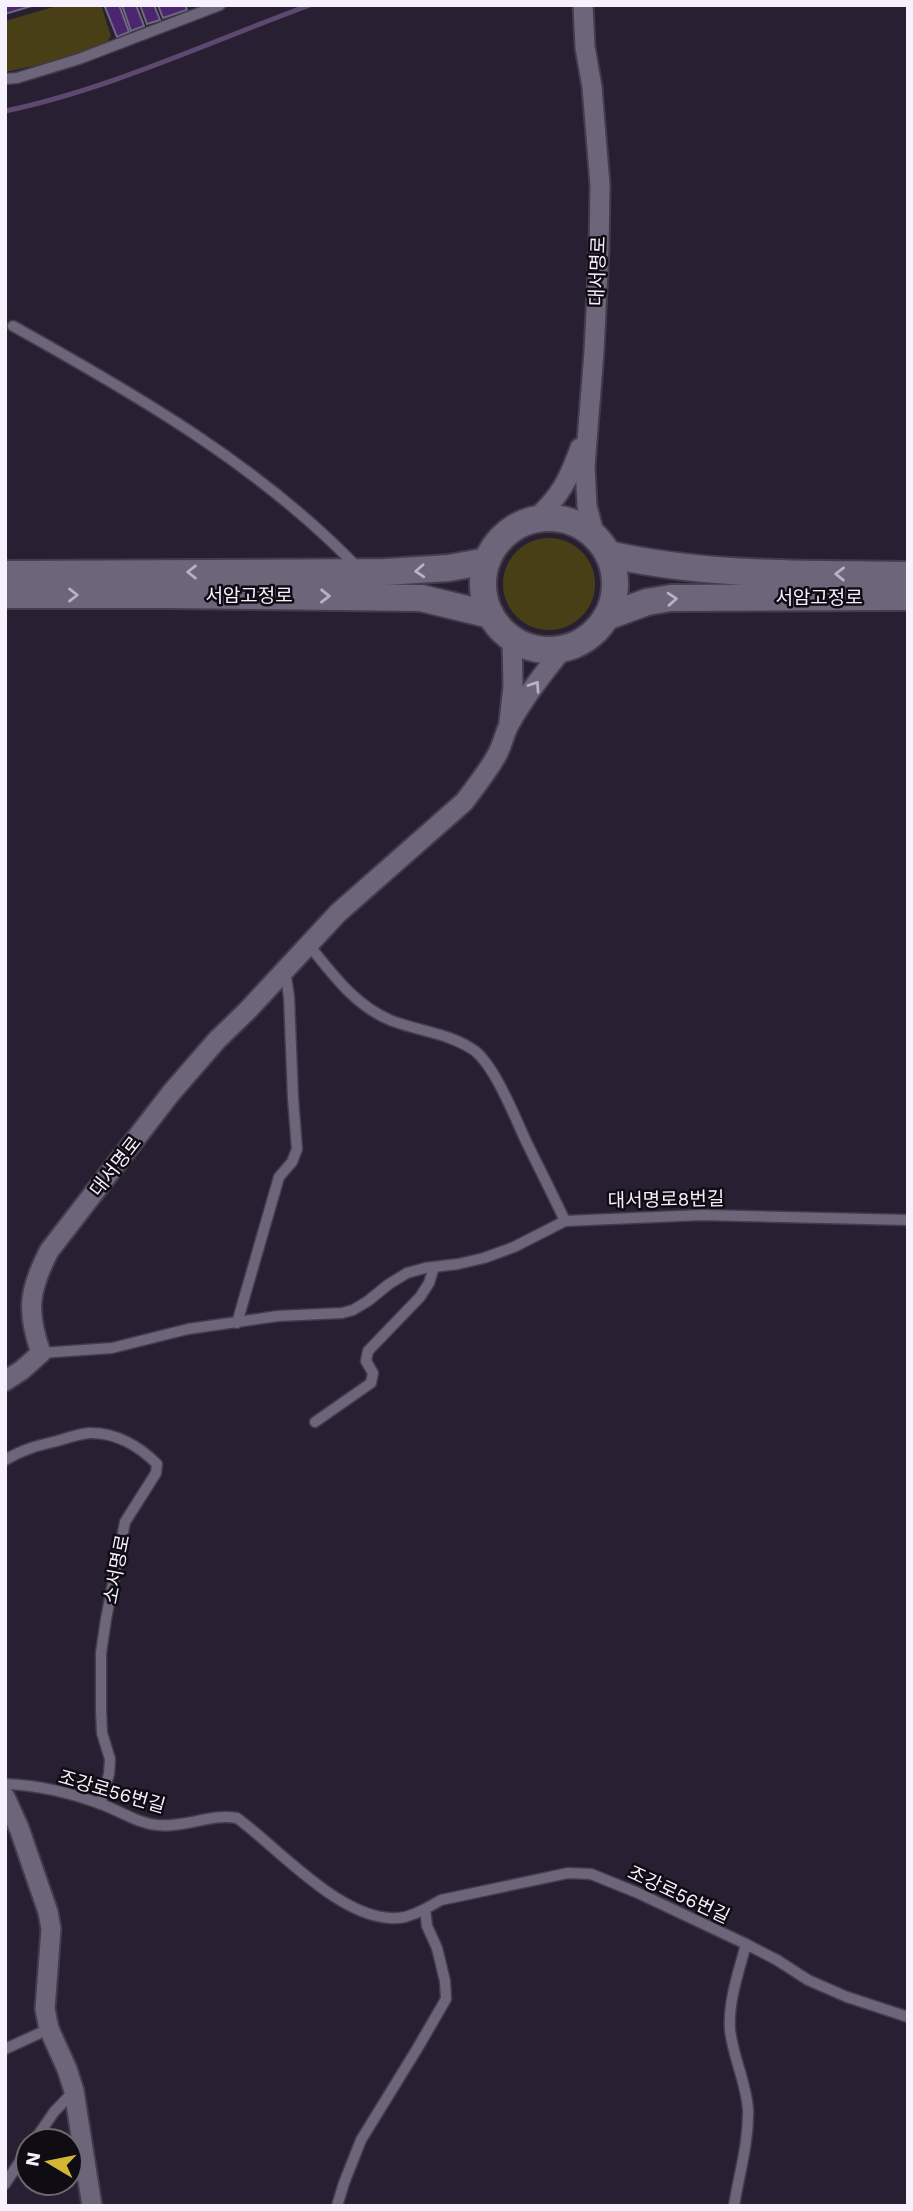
<svg xmlns="http://www.w3.org/2000/svg" width="913" height="2211" font-family="'Work Sans','Noto Sans KR',sans-serif">
	<style>
		.green { fill: #493f16 }
		.lines { fill: none; stroke-linecap: round; stroke-linejoin: round }
		.stream { stroke: #5d4870; stroke-width: 5 }
		.building { fill: #4c2571; stroke: #70687d; stroke-width: 2 }
		.service-casing { stroke: #433d4b; stroke-width: 13 }
		.minor-casing { stroke: #433d4b; stroke-width: 23 }
		.secondary-casing { stroke: #433d4b; stroke-width: 30 }
		.service { stroke: #6d6579; stroke-width: 10 }
		.minor { stroke: #6d6579; stroke-width: 19 }
		.secondary { stroke: #6d6579; stroke-width: 26 }
		.oneway { stroke: #b8b2c2 }
		.labels { text-anchor: middle; stroke-width: 5; stroke-linejoin: round; paint-order: stroke }
		.street-label { font-size: 19px; fill: #f6f1fd; stroke: #0f0c14 }
	</style>
	<rect width="100%" height="100%" fill="#282032"/>
	<g class="green">
		<path d="M60,5H101L111,36L106,44L38,65L5,72V21Z"/>
		<circle cx="549" cy="584" r="46"/>
	</g>
	<g class="lines">
		<path class="stream" d="M5,111C110,89 209,42 310,5"/>
	</g>
	<g class="building">
		<path d="M5,5H35L5,14Z"/>
		<path d="M110,5H119L129,32L117,37L105,7Z"/>
		<path d="M122,5H136L144,26L131,31Z"/>
		<path d="M140,5H154L160,20L147,24Z"/>
		<path d="M158,5H185L187,10L163,18Z"/>
	</g>
	<g class="lines">
		<defs>
			<g id="service">
				<path d="M5,79L17,78L79,59L220,5"/>
				<path d="M13,326C135,394 260,466 357,567"/>
				<path d="M308,944C332,973 354,1005 390,1020C417,1031 450,1033 475,1051C495,1067 514,1115 525,1139C538,1166 552,1193 565,1221"/>
				<path d="M237,1323L279,1177L292,1162L297,1149L293,1098L289,997L285,970"/>
				<path d="M41,1353L112,1348L188,1329L278,1316L342,1313L353,1310L368,1301L389,1284L407,1273L425,1268L458,1264L484,1258L514,1247L565,1221L702,1215L908,1220"/>
				<path d="M315,1422L371,1383L373,1373L366,1361L368,1351L420,1297L429,1283L434,1267"/>
				<path d="M5,1460C24,1449 36,1446 57,1441C67,1438 78,1434 89,1433C115,1432 139,1446 157,1464L156,1473L125,1522L106,1619L101,1653V1710L102,1733L110,1759L109,1774L100,1804"/>
				<path d="M5,1784C37,1785 71,1793 101,1804C120,1811 137,1823 157,1825C186,1828 211,1813 237,1818C279,1848 348,1929 405,1917C412,1915 419,1912 425,1909"/>
				<path d="M5,2049L49,2029"/>
				<path d="M34,2141L54,2112L74,2091"/>
				<path d="M5,2184L28,2149"/>
				<path d="M337,2206L344,2183L361,2140L417,2049L446,1999L445,1981L437,1948L427,1926L425,1909L441,1900L568,1873L591,1874L638,1893L746,1944L777,1960L808,1980L847,1997L908,2017"/>
				<path d="M734,2206C739,2174 749,2142 748,2109C746,2082 733,2057 730,2030C728,2001 739,1971 746,1944"/>
			</g>
			<g id="minor">
				<path d="M583,5L585,47L592,87L600,185L599,250L594,352L585,466L587,506L595,537"/>
				<path d="M535,519C560,497 569,479 580,448"/>
				<path d="M509,722L513,686L512,639"/>
				<path d="M5,1381L22,1370L41,1353C26,1311 29,1290 49,1251L171,1093L217,1040L247,1011L338,913L464,802C476,786 489,770 498,753C502,745 504,736 508,727C523,699 544,672 564,648"/>
				<path d="M5,1797L19,1828L48,1912L51,1929L45,2009L49,2029L67,2069L74,2091L92,2206"/>
			</g>
			<g id="secondary">
				<circle cx="549" cy="584" r="66"/>
				<path d="M608,554C707,577 807,573 908,575"/>
				<path d="M5,574L385,572L449,568L487,561"/>
				<path d="M5,595H168L421,598L491,615"/>
				<path d="M606,617L647,602L671,598L908,597"/>
			</g>
		</defs>
		<use href="#service" class="service-casing"/>
		<use href="#minor" class="minor-casing"/>
		<use href="#secondary" class="secondary-casing"/>
		<use href="#service" class="service"/>
		<use href="#minor" class="minor"/>
		<use href="#secondary" class="secondary"/>
	</g>
	<defs><path id="oneway-chevron" d="M-2-3.5L2.5 0L-2 3.5" fill="none" stroke-width="1.6" stroke-linecap="round" stroke-linejoin="round" transform="scale(1.75)"/></defs>
	<g class="oneway">
		<use href="#oneway-chevron" transform="translate(420 571) rotate(177)"/>
		<use href="#oneway-chevron" transform="translate(192 572) rotate(180)"/>
		<use href="#oneway-chevron" transform="translate(840 574) rotate(-179)"/>
		<use href="#oneway-chevron" transform="translate(73 595)"/>
		<use href="#oneway-chevron" transform="translate(325 596) rotate(1)"/>
		<use href="#oneway-chevron" transform="translate(672 599) rotate(-4)"/>
		<use href="#oneway-chevron" transform="translate(535 686) rotate(-56)"/>
	</g>
	<g class="labels">
		<g class="street-label">
			<text transform="translate(597 271) rotate(-88)" y="7">대서명로</text>
			<text x="249" y="602">서암고정로</text>
			<text x="819" y="604">서암고정로</text>
			<text transform="translate(115 1166) rotate(-52)" y="7">대서명로</text>
			<text transform="translate(666 1199) rotate(-1)" y="7">대서명로8번길</text>
			<text transform="translate(116 1569) rotate(-79)" y="7">소서명로</text>
			<text transform="translate(112 1791) rotate(16)" y="7">조강로56번길</text>
			<text transform="translate(679 1894) rotate(25)" y="7">조강로56번길</text>
		</g>
	</g>
	<rect width="913" height="2211" fill="none" stroke="#f6f1fd" stroke-width="14"/>
	<g transform="translate(49 2162) rotate(280)"><circle r="33" fill="#0f0c14" stroke="#6b6871" stroke-width="2"/>
	<path d="M0-5L12 26L0 18L-12 26Z" fill="#d4b635"/>
	<text y="-10" font-size="19" font-weight="bold" text-anchor="middle" fill="#f6f1fd">N</text>
	</g>
</svg>
